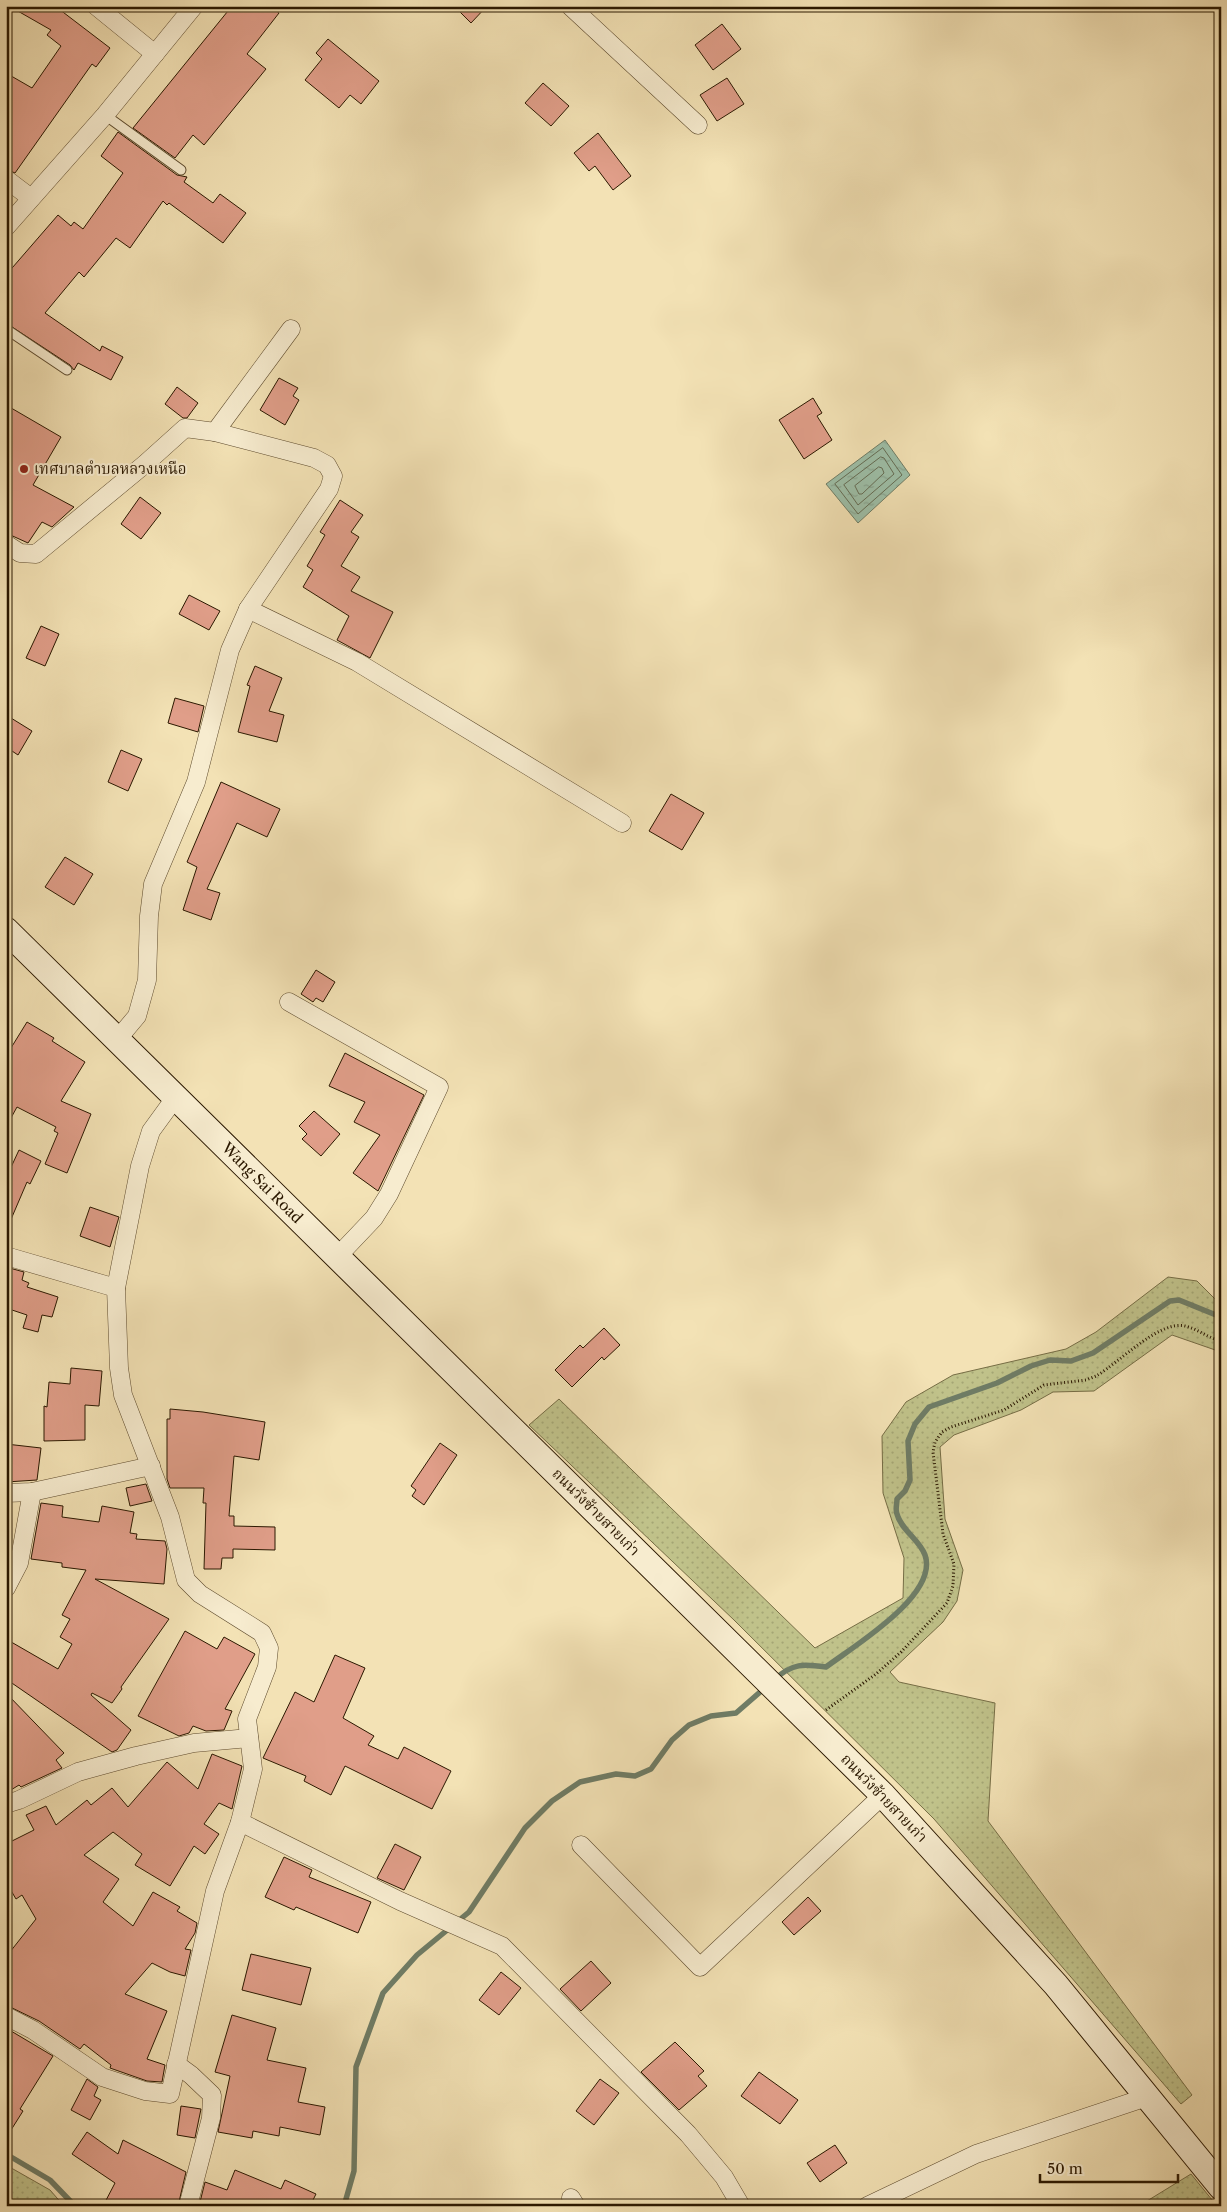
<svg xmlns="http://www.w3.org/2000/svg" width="1227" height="2212" font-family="'Libre Caslon Text','Noto Serif Thai',serif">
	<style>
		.grass { fill: url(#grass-dots); stroke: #766d45 }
		.water { fill: url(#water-ripples); stroke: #6f7c65 }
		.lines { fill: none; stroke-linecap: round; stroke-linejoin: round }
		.shore { stroke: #646c54; stroke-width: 1 }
		.stream { stroke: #6f7c65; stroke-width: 5.5 }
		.building { fill: #e09e89; stroke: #2b1800 }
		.lane-casing { stroke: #5d4a2d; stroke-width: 11 }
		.street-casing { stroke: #5d4a2d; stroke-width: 19 }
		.secondary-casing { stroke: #2b1800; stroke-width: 27 }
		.path { stroke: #2b1800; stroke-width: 3; stroke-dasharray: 1 2.5; stroke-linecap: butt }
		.lane { stroke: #f7eccf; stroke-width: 9 }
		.street { stroke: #f7eccf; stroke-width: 18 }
		.secondary { stroke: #f7eccf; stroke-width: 25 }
		.poi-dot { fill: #8f2418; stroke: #f7eccf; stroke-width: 2 }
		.labels { text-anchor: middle; stroke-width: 4; stroke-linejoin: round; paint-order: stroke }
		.poi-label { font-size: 15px; fill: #2b1800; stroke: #f7eccf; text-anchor: start }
		.street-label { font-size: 15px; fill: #2b1800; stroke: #f7eccf }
	</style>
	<defs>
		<pattern id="grass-dots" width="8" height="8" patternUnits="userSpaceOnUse" patternTransform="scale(1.25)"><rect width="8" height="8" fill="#c0c28a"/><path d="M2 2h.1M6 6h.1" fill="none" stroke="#a5a675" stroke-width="1.8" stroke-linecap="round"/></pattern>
		<pattern id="water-ripples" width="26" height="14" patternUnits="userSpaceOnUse" patternTransform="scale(1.25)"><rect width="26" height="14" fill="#9dbfa8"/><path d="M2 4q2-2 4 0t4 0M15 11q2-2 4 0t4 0" fill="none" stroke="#87a38f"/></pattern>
	</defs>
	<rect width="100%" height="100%" fill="#f3e2b5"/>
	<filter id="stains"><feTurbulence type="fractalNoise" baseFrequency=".004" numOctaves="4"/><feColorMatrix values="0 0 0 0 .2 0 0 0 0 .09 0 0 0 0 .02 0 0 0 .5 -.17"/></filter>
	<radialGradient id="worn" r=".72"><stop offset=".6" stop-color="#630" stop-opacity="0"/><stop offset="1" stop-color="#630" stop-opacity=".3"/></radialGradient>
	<g class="grass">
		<path d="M1168,1277L1197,1281L1221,1305V1352L1172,1335L1094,1391L1053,1392L1021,1410L954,1435L940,1447L945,1519L963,1570L957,1601L943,1622L890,1672L899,1682L995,1703L988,1821L1192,2095L1181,2104L934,1819L734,1620L529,1425L559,1399L815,1648L903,1598L904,1558L883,1493L882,1436L906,1402L953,1375L1066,1349L1096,1332Z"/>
		<path d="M6,2165L50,2190L64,2206H6Z"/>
		<path d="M1191,2174L1217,2206H1151L1147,2201Z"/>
	</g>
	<path class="water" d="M885,440L910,475L858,523L826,484Z"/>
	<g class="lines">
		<g class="shore">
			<path d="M883,448L902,475L858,514L835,484Z"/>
			<path d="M881,457L884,458L894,474L858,505L844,485Z"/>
			<path d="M879,467L882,468L884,473L862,494H859L855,486Z"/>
		</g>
		<g class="stream">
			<path d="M775,1679C793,1663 803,1664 826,1667C854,1646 939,1595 925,1555C920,1540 901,1530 897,1514C895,1510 897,1504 897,1499L905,1491L910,1480L908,1441L915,1424L929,1407L997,1383L1031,1366L1050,1360L1071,1361L1093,1353L1170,1301L1179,1300L1221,1317"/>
			<path d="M6,2154L50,2180L75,2206"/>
			<path d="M344,2206L354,2171L356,2067L383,1993L417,1955L469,1912L525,1828L552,1801L580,1782L616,1774L635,1776L651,1769L672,1740L689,1725L711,1716L736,1713L766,1687"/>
		</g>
	</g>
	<g class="building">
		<path d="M9,6H55L110,48L96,67L92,64L15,173L6,169V73L32,88L61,46L47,35L51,30Z"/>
		<path d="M232,6H270L279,13L247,54L266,69L204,145L193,135L175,158L133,128Z"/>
		<path d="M454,6H487L471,23Z"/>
		<path d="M722,24L741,49L713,70L695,45Z"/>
		<path d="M328,39L379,81L361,104L350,95L339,108L305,80L322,59L316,53Z"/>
		<path d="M727,78L744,104L717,121L700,95Z"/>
		<path d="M543,83L569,106L551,126L525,103Z"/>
		<path d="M118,132L177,175L187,177L184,182L213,203L220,194L246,213L223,243L169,203L167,205L163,201L130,248L116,238L84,277L79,272L45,313L100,351L102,346L123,357L111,380L78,363L74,370L70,365L6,323V275L58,215L71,226L74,222L83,229L123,173L101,156Z"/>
		<path d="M598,133L631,176L613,190L595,166L589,171L574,153Z"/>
		<path d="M279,378L298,388L293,396L299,400L285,425L260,410Z"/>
		<path d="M177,387L198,403L187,418H183L165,404Z"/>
		<path d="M813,398L822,413L817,416L832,440L804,459L779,420Z"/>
		<path d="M6,405L61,437L33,485L74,507L52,527L42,522L28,543L6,533Z"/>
		<path d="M140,497L161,513L141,539L121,524Z"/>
		<path d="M340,500L363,515L351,532L359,537L341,566L360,577L351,591L393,612L370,658L337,640L349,616L303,587L313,570L307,566L325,535L320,532Z"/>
		<path d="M189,595L220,611L209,630L179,614Z"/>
		<path d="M41,626L59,634L45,666L26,658Z"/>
		<path d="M255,666L282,678L269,711L284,715L277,742L238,732L250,686L247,685Z"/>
		<path d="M175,698L204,706L198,732L168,723Z"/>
		<path d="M11,718L32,731L18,755L6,747V726Z"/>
		<path d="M121,750L142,759L128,791L108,782Z"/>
		<path d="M221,782L280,809L267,837L237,823L207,889L220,893L211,920L183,910L197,867L187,862Z"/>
		<path d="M671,794L704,813L682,850L649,831Z"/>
		<path d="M65,857L93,874L74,905L45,887Z"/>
		<path d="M316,970L335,982L323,1002L316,998L313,1002L301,994Z"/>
		<path d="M27,1022L54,1038L52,1041L85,1062L61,1101L91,1114L67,1173L45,1164L58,1133L54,1131L56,1127L17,1107L6,1127V1056Z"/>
		<path d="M345,1053L424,1095L378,1191L353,1173L380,1135L354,1122L365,1102L329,1086Z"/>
		<path d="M314,1111L340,1134L321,1156L302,1139L307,1134L299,1126Z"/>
		<path d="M19,1150L41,1161L30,1184L27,1182L6,1231V1178Z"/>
		<path d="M90,1207L119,1217L110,1247L80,1236Z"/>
		<path d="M6,1267L24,1272L22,1280L29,1283L27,1287L58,1297L52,1317L42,1315L38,1332L23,1328L27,1315L6,1308Z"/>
		<path d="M604,1328L620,1345L604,1360L602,1357L572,1387L555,1370L580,1345L583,1348Z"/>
		<path d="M71,1368L102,1371L99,1406L85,1405V1440L44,1441V1406L47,1407L49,1382L70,1384Z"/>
		<path d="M170,1409L203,1412L265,1422L259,1460L234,1456L229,1516H234V1526L275,1527V1550L233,1549V1558H222L221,1569H204L206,1503H203L204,1488H170L167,1479V1419H170Z"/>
		<path d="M440,1443L457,1455L424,1505L412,1496L416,1490L411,1486Z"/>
		<path d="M6,1444L41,1448L37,1480L6,1482Z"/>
		<path d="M146,1484L152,1501L130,1506L126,1488Z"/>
		<path d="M41,1503L63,1506L62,1517L99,1522L102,1506L134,1512L130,1533L137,1534L136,1539L165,1541L167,1549L164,1584L95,1579L169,1619L121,1687L122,1689L112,1703L92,1693L91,1695L131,1730L117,1750L112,1752L6,1679V1639L58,1669L72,1644L60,1637L70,1619L62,1615L86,1570L62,1567V1563L31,1559Z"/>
		<path d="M185,1631L217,1649L224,1637L255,1654L225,1709L232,1711L224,1730L206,1731L193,1726L189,1733L179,1736L138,1716Z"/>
		<path d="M335,1655L365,1668L343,1718L374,1736L368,1745L398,1759L404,1747L451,1771L432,1809L345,1766L331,1795L304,1781L306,1776L263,1758L295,1692L314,1702Z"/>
		<path d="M6,1693L64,1753L56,1760L62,1768L21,1787L19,1785L6,1793Z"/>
		<path d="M212,1754L242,1766L232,1809L219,1803L204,1824L219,1834L205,1854L194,1846L170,1886L135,1865L142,1854L113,1832L84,1855L119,1879L103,1902L133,1926L153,1892L180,1907L177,1911L197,1923L195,1933L185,1949L191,1950L185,1976L170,1972L152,1963L125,1994L167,2011L147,2059L165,2065L162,2082L147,2081L110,2068L111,2065L84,2044L80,2049L39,2021L6,2005V1957L36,1919L22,1895L16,1899L6,1882V1844L34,1830L26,1815L46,1806L56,1825L87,1800L91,1805L112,1788L128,1807L167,1762L198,1789Z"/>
		<path d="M395,1844L421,1857L404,1890L377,1878Z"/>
		<path d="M284,1857L312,1870L309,1877L371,1902L358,1933L296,1907L294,1910L265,1897Z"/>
		<path d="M808,1897L821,1911L794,1935L782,1922Z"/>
		<path d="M251,1954L311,1968L301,2005L242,1990Z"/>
		<path d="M591,1961L611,1983L581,2011L560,1989Z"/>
		<path d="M501,1972L521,1988L499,2015L479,2000Z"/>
		<path d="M232,2015L276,2028L267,2060L306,2068L298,2102L325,2107L320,2135L280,2127L279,2136L253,2131L252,2138L218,2132L230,2076L215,2072Z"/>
		<path d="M6,2028L53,2056L20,2109L23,2111L6,2138Z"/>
		<path d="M675,2042L704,2071L698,2076L707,2086L679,2110L641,2072Z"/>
		<path d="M759,2072L798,2100L780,2124L741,2096Z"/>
		<path d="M87,2079L98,2087L94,2096L101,2100L90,2120L71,2110Z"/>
		<path d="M600,2079L619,2093L594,2125L576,2111Z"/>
		<path d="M181,2106L201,2109L195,2138L177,2135Z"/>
		<path d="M87,2132L118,2154L123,2140L186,2172L178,2206H103L115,2183L72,2154Z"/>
		<path d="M835,2145L847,2163L820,2182L807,2163Z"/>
		<path d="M235,2170L281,2189L285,2180L316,2194L310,2206H199L205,2182L227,2190Z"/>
	</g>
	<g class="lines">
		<defs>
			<g id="lane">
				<path d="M105,115L181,170"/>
				<path d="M6,329L67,370"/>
			</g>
			<g id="street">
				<path d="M96,6L155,54"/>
				<path d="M570,6L698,125"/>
				<path d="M6,179L31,198"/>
				<path d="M6,227L105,115L194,6"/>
				<path d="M215,432L291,329"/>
				<path d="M6,544L20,553L36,554L145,464L185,428L215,432L314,458L327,465L333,476L329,489L248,609L230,650L196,782L153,884L149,916L147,980L137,1016L116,1041"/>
				<path d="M248,609L357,662L622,823"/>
				<path d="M289,1002L439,1087L389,1194L374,1218L337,1257"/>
				<path d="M6,1256L116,1288"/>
				<path d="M6,1493L32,1492L151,1466"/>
				<path d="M6,1588L19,1563L32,1492"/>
				<path d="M6,1804L19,1800L78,1772L136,1756L194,1743L249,1738"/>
				<path d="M240,1822L400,1901L502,1946L688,2134L724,2177L741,2206"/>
				<path d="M581,1845L700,1967L883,1795"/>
				<path d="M6,2016L33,2030L102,2077L145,2091L170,2094L215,1891L240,1822L253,1769L247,1719L267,1667L269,1648L262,1633L200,1594L186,1580L170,1517L123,1395L119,1368L116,1288L140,1166L151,1131L175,1098"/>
				<path d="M176,2064L191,2075L212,2095L211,2118L188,2206"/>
				<path d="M571,2198L576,2206"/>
				<path d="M867,2206L976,2154L1147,2097"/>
			</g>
			<path id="secondary" d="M6,930L883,1795L1056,1985L1221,2187"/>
		</defs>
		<use href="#lane" class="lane-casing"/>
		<use href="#street" class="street-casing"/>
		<use href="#secondary" class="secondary-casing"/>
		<path class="path" d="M826,1710L876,1674L901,1652L947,1603L953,1586L954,1564L943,1534L933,1452L935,1442L942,1432L951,1427L1004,1410L1044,1385L1086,1380L1096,1376C1119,1363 1159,1320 1185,1326C1198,1329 1208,1338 1221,1341"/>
		<use href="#lane" class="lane"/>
		<use href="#street" class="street"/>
		<use href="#secondary" class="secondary"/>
	</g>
	<circle class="poi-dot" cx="24" cy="469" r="5"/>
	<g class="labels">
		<g class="poi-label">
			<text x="34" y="474">เทศบาลตำบลหลวงเหนือ</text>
		</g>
		<g class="street-label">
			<text transform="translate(262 1183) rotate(45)" y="5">Wang Sai Road</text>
			<text transform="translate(596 1512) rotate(45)" y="5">ถนนวังซ้ายสายเก่า</text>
			<text transform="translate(884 1798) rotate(46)" y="5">ถนนวังซ้ายสายเก่า</text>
		</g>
	</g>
	<rect width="1227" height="2212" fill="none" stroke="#f3e2b5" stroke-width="25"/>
	<rect x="8" y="8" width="1212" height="2197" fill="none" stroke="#2b1800" stroke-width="2.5"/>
	<rect x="12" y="12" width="1202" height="2187" fill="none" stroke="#2b1800"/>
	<path d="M1040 2174v8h138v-8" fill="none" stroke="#2b1800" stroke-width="2.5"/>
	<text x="1047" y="2174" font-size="15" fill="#2b1800" stroke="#f7eccf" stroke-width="4" paint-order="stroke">50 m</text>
	<rect width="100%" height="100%" filter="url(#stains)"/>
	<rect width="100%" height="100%" fill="url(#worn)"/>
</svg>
